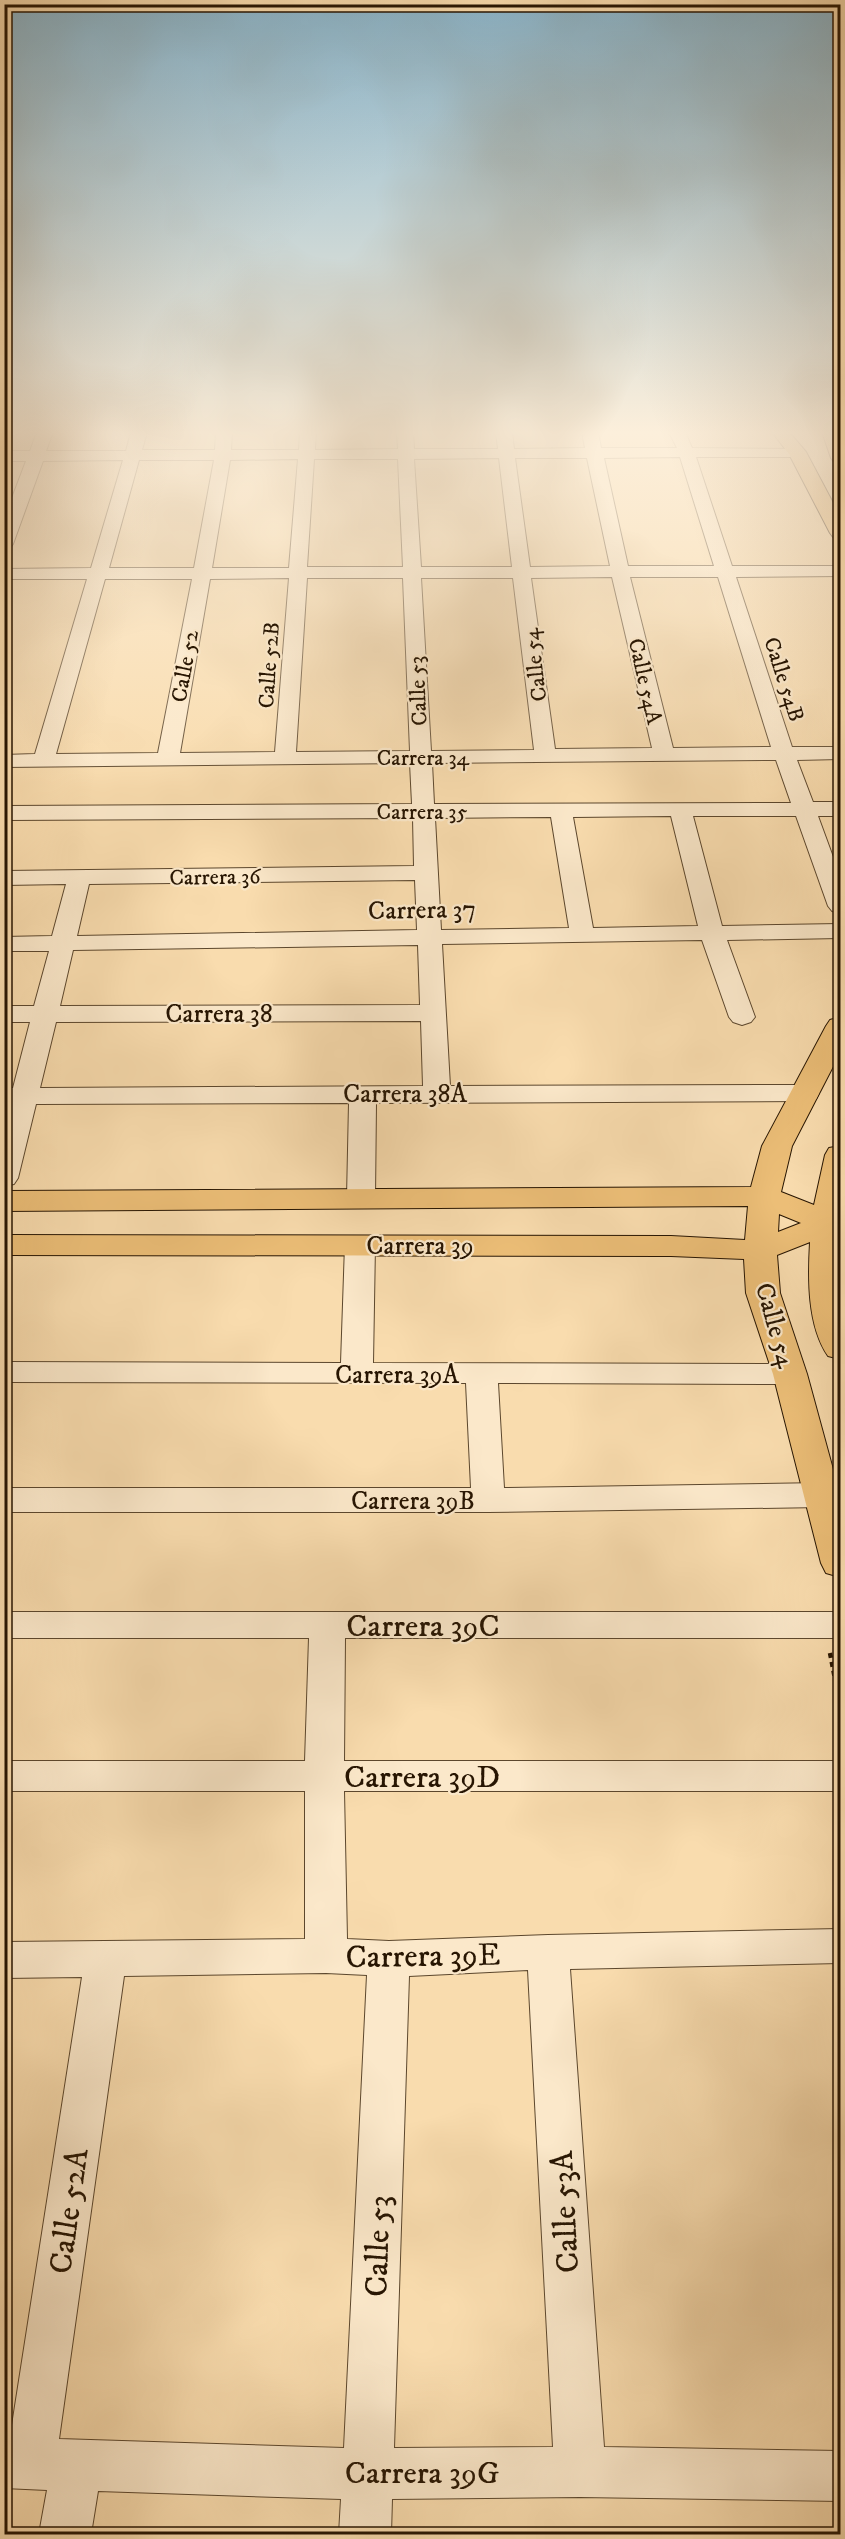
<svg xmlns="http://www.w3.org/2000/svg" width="845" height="2539" font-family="'IM FELL DW Pica',serif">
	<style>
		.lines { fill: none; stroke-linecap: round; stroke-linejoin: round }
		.minor-casing { stroke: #5c472d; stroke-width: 2 }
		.major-casing { stroke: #271502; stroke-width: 2 }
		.path { stroke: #271502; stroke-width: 4.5; stroke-dasharray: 5 4; stroke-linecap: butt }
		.minor { fill: #fbe8ca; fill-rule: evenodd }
		.major { fill: #ecbe77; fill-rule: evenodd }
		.labels { text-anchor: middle; stroke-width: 4.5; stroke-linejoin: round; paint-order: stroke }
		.far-street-label { font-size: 22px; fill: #271502; stroke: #fbe8ca }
		.street-label { font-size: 26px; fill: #271502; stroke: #fbe8ca }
		.near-street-label { font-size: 32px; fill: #271502; stroke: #fbe8ca }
	</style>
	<rect width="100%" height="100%" fill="#f9dcae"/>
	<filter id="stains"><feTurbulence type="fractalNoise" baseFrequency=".00333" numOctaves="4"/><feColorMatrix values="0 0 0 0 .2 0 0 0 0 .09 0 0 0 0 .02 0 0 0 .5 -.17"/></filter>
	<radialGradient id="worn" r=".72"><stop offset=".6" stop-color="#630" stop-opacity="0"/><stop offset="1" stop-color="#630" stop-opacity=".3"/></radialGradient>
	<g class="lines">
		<defs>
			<g id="minor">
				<path d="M37,432H53L46,451H126L131,432H147L142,450H215L216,432H232L231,450H299L300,432H316L315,450L398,449L397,432H413L414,449H498L496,432H512L514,449L585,448L582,432H598L601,448H677L669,432H685L692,448L803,449L805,452L797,457H696L732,566H840V576L736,577L792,747H840V759L797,760L813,802H840V816H818L840,876V913L832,911L828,906L796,816H693L722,926L840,924V938L727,940L755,1017L751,1022L742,1025L733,1022L729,1017L702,940L442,944L450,1086L806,1085L816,1087L819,1093L816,1099L806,1101L376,1103L375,1197L371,1203L361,1206L351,1203L347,1197L349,1103L36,1104L18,1178L14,1184L4,1186V1121L9,1104H4V1088H13L30,1022H4V1006H34L49,951H4V937L52,936L66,884L4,885V871L414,866L413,818L4,820V806L412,804L410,763L4,767V755L35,754L87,579H4V569L91,568L123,460L43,461L13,544L10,548L4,549V519L26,461H4V451H30ZM680,457L714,566H628L604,458ZM499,458L512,567H421L414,459ZM515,458H587L610,566L530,567ZM298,459L289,568H212L230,460ZM314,459H398L403,567H307ZM139,460H214L194,568H109ZM612,577L652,748L555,749L531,578ZM630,577H718L771,747L673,748ZM289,578L275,752L180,753L210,579ZM307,578H403L410,751L296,752ZM421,578H513L534,750L431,751ZM105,579H192L158,753L56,754ZM776,760L791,803L434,804L432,763ZM671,816L698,926L593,928L573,817ZM551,817L569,928L441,930L435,818ZM415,880L417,930L77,936L89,884ZM418,945L420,1005L60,1006L73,950ZM421,1021L423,1086L40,1088L56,1022Z"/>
				<path d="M360,1236L370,1239L375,1245L373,1363L790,1364L801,1367L806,1374L801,1381L790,1384L498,1383L504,1488L822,1483L834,1487L839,1495L834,1503L822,1507L488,1512H4V1488H471L466,1383L4,1382V1362L341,1363L345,1245L350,1239Z"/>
				<path d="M4,1612H840V1638H345L344,1761H840V1791H344L347,1939L389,1941L548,1935L840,1929V1963L570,1969L604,2447L840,2451V2501L580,2497L392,2499L391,2534H339L341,2499L98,2491L91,2534H39L47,2490L4,2488V2438H10L82,1977L4,1978V1942L305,1939V1791H4V1761H305L309,1638H4ZM528,1970L553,2447L394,2448L409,1976ZM326,1973L367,1975L344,2448L59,2439L124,1976Z"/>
			</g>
			<g id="major">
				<path d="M772,432H789L806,452L840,516V539L833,537L830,533L789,454Z"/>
				<path d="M822,432H839L840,463L834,462L831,458Z"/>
				<path d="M840,1017V1053L792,1146L781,1192L814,1205L825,1155L829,1148L840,1146V1359L828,1356C807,1325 808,1278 810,1242L777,1255L780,1293L807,1374L840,1495V1577L826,1573L821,1563L773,1374L746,1293L744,1259L671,1256L4,1255V1235L671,1236L745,1240L748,1206L4,1211V1191L751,1187L762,1146L826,1026L830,1020ZM779,1214L801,1223L778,1232Z"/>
			</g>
		</defs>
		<use href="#minor" class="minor-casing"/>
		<use href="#major" class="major-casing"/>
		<path class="path" d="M830,1653L840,1705"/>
		<use href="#minor" class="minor"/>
		<use href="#major" class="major"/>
	</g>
	<linearGradient id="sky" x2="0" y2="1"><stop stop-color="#8ab7cf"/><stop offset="0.55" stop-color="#fcefdb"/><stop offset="1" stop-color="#fcefdb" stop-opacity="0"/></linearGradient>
	<rect width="845" height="787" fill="url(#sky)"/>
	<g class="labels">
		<g class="far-street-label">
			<text transform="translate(268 665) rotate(-86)" y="8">Calle 52B</text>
			<text transform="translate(534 665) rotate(-97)" y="8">Calle 54</text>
			<text transform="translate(184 666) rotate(-80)" y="8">Calle 52</text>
			<text transform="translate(785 679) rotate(72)" y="8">Calle 54B</text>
			<text transform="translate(646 681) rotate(77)" y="8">Calle 54A</text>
			<text transform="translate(417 691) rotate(-93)" y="8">Calle 53</text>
			<text x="423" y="765">Carrera 34</text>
			<text x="422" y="819">Carrera 35</text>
			<text transform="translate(215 876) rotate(-1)" y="8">Carrera 36</text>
		</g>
		<g class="street-label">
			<text transform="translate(422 909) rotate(-1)" y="9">Carrera 37</text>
			<text x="219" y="1022">Carrera 38</text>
			<text x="405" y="1102">Carrera 38A</text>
			<text x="420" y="1254">Carrera 39</text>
			<text transform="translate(776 1325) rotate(74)" y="9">Calle 54</text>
			<text x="397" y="1383">Carrera 39A</text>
			<text x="413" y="1509">Carrera 39B</text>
		</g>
		<g class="near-street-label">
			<text x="423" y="1636">Carrera 39C</text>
			<text x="422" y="1787">Carrera 39D</text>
			<text transform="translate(423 1955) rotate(-1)" y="11">Carrera 39E</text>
			<text transform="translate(68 2211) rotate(-82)" y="11">Calle 52A</text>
			<text transform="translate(564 2212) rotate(-93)" y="11">Calle 53A</text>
			<text transform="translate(377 2246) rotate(-88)" y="11">Calle 53</text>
			<text x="422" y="2483">Carrera 39G</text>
		</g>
	</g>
	<rect width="845" height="2539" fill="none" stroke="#f9dcae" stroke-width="24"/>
	<rect x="6" y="6" width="833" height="2527" fill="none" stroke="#271502" stroke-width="3"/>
	<rect x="12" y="12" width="821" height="2515" fill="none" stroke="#271502" stroke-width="1.5"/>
	<rect width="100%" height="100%" filter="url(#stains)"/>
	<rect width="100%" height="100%" fill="url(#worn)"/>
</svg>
